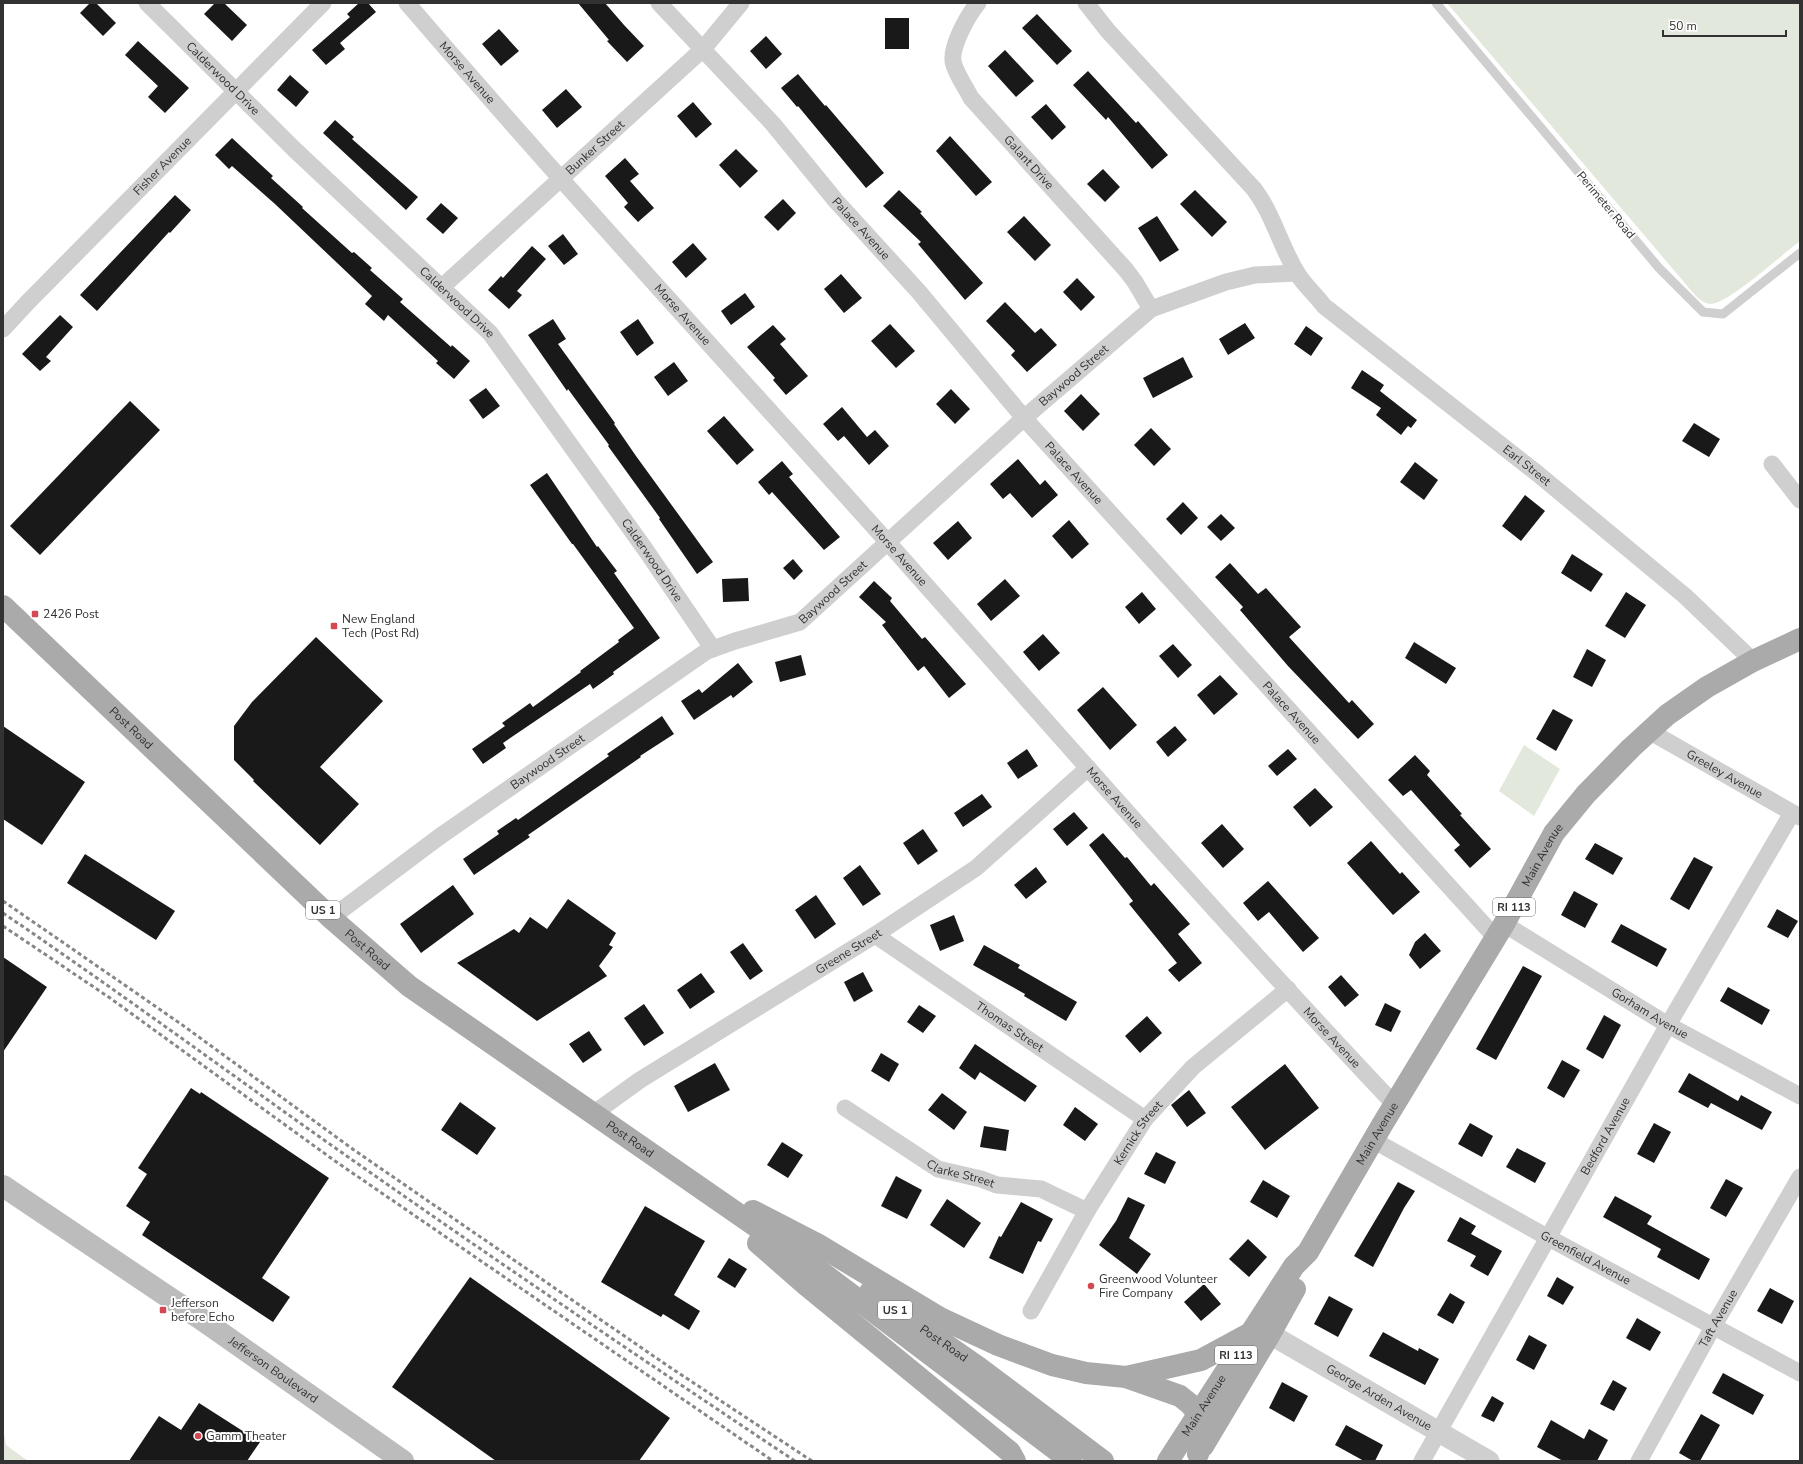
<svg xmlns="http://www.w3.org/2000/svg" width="1803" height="1464" font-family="'Nunito Sans',sans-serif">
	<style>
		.green { fill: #e2e8dc }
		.building { fill: #191919 }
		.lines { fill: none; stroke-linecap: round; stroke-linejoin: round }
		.service { stroke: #cfcfcf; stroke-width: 9 }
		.minor { stroke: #cfcfcf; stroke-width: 17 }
		.tertiary { stroke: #cfcfcf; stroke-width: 21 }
		.secondary { stroke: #bcbcbc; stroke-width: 22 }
		.primary { stroke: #aaa; stroke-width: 22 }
		.rail { stroke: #878787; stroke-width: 3; stroke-dasharray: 4 3; stroke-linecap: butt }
		.poi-dot { fill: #d44853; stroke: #fff; stroke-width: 1.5 }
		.labels { text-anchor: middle; stroke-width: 4; stroke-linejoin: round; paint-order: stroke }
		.shield { fill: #fff; stroke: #707070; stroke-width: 1 }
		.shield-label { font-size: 11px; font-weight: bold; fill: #323232 }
		.street-label { font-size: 12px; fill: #323232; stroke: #fff }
		.poi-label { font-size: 12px; fill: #323232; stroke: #fff; text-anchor: start }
	</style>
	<rect width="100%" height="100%" fill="#fff"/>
	<g class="green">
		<path d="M1447,3H1800V241C1784,253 1728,304 1711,304C1702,304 1695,295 1689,288Z"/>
		<path d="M1524,745L1560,769L1534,816L1499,791Z"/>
		<path d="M3,1427L6,1445L28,1461H3Z"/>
	</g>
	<g class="building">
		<path d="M90,3H96L116,23L103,36L80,13Z"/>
		<path d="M215,3H224L247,25L232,41L204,14Z"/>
		<path d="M359,3H368L376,12L340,43L345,49L326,65L312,50L350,17L347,14Z"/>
		<path d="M578,3H605L624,25L644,46L627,62L607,41L609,40Z"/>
		<path d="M1037,14L1072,51L1057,65L1022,28Z"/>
		<rect x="885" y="18" width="24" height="31"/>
		<path d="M499,29L519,51L501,66L482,44Z"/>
		<path d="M766,36L782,54L766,69L750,51Z"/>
		<path d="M138,41L189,88L165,113L148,97L158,86L125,55Z"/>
		<path d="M1005,50L1034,81L1016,97L988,66Z"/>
		<path d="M1088,71L1136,123L1138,121L1168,155L1152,169L1108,117L1106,120L1073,85Z"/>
		<path d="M798,74L825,106L826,105L884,173L866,188L798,106L797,107L781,88Z"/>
		<path d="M290,75L309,92L296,107L277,90Z"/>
		<path d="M566,89L582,107L557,128L542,110Z"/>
		<path d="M693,102L712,124L696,138L677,116Z"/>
		<path d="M1046,104L1066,127L1052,140L1031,117Z"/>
		<path d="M335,120L354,137L352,139L418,197L406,210L323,133Z"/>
		<path d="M950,136L992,182L976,196L936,151Z"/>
		<path d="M232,138L273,176L271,178L303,207L302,208L352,253L354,252L372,268L370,270L403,299L400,302L451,347L452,345L470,361L454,379L436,363L438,361L388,315L384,321L365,304L372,296L275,204L232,166L229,169L215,155Z"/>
		<path d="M736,149L758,171L740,188L719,165Z"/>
		<path d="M625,158L639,174L630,181L654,208L638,222L624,207L628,203L605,176Z"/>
		<path d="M1103,169L1120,187L1105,202L1087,184Z"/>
		<path d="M899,190L922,212L920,213L983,283L965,300L918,244L921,242L883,206Z"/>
		<path d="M1195,190L1227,222L1212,237L1180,204Z"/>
		<path d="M175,195L191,210L170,233L169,232L97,311L80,295Z"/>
		<path d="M783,199L796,213L778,231L764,217Z"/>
		<path d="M441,203L458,218L443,234L426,219Z"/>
		<path d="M1024,216L1051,245L1035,261L1007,232Z"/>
		<path d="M1157,216L1179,250L1160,262L1138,228Z"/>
		<path d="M563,234L578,254L564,265L548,246Z"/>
		<path d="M693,243L707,259L686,278L672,262Z"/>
		<path d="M532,246L546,259L517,291L522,295L509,309L488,290L501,276L503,278Z"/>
		<path d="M841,274L862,298L844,313L824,289Z"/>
		<path d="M1077,278L1095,297L1081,311L1063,292Z"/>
		<path d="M745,293L755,307L731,325L721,311Z"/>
		<path d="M1005,302L1035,333L1041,328L1057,345L1027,372L1011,355L1015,351L986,321Z"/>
		<path d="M60,315L73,327L46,357L51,361L40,371L22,354Z"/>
		<path d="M553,319L566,339L558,344L615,423L614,424L636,456L713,562L697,574L659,519L660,518L608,446L609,445L568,389L567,391L528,335Z"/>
		<path d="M638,319L654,343L637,356L620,332Z"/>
		<path d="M1245,323L1255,338L1228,355L1219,339Z"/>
		<path d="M890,324L915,351L896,368L871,341Z"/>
		<path d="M773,325L786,339L780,344L808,376L786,395L773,380L775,378L747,347Z"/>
		<path d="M1306,326L1323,338L1311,356L1294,344Z"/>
		<path d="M1183,357L1193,377L1153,398L1143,378Z"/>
		<path d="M674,362L688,381L668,396L654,377Z"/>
		<path d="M1362,370L1384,385L1380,391L1417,420L1411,428L1408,426L1401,435L1376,415L1381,408L1351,388Z"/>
		<path d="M486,388L500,406L483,419L469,400Z"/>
		<path d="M951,389L970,409L955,424L936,404Z"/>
		<path d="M1081,394L1100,414L1083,431L1064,411Z"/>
		<path d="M130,401L160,430L40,555L10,526Z"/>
		<path d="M842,407L867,437L875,430L889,446L869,465L844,436L838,441L823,424Z"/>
		<path d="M724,416L754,450L737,465L707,431Z"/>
		<path d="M1694,423L1720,439L1709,457L1682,441Z"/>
		<path d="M1151,428L1171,449L1154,466L1134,445Z"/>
		<path d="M1018,459L1040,485L1045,480L1058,495L1032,518L1010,493L1003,499L990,484Z"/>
		<path d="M782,461L793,474L789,477L840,537L824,550L772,492L769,495L758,482Z"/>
		<path d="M1415,462L1438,480L1424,500L1400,482Z"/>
		<path d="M547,473L597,547L598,546L617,571L614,573L660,638L613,672L614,674L593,689L590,684L503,743L506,748L483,764L472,749L505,726L502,723L530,703L533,707L581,672L580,671L619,642L618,640L634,628L573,544H572L530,485Z"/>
		<path d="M1525,495L1545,511L1521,541L1502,526Z"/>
		<path d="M1183,502L1198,518L1181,535L1166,519Z"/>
		<path d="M1221,514L1235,528L1221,541L1207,527Z"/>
		<path d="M1069,520L1089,544L1072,559L1052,536Z"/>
		<path d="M958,521L972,538L948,560L933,543Z"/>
		<path d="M1572,554L1603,574L1591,592L1561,573Z"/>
		<path d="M793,559L803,571L794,580L783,568Z"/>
		<path d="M1230,563L1258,594L1266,588L1301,627L1289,637L1349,703L1352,700L1374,724L1358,739L1288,666L1240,610L1243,607L1215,577Z"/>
		<path d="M748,578L749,601L723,602L722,579Z"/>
		<path d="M1005,579L1020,596L991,621L977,604Z"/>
		<path d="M874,581L892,598L890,601L922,639L925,637L966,684L949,698L924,666L918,671L882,625L886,622L859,597Z"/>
		<path d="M1142,592L1156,609L1139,624L1125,607Z"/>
		<path d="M1626,592L1646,605L1625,638L1605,626Z"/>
		<path d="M1043,634L1060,653L1039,671L1023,652Z"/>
		<path d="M316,637L383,701L320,767L359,804L320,845L253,781L254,780L234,760V726L252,702Z"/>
		<path d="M1414,642L1456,668L1446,684L1405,658Z"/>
		<path d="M1173,644L1192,665L1178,678L1159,656Z"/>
		<path d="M1587,649L1606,660L1592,687L1573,677Z"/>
		<path d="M801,655L806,675L780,682L775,662Z"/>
		<path d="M738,663L753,682L733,698L731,695L694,720L681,701L699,689L702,693Z"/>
		<path d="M1220,675L1238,694L1214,715L1197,695Z"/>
		<path d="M1103,687L1137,725L1110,750L1077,710Z"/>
		<path d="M1553,709L1573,720L1556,751L1536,739Z"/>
		<path d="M662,716L674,734L640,756L641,757L528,835L530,837L474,875L463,859L499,834L497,831L516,818L518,820L609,756L607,754Z"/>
		<path d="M3,726L85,782L42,845L3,819Z"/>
		<path d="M1175,726L1187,740L1168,757L1156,742Z"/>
		<path d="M1027,749L1038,766L1018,779L1007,763Z"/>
		<path d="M1288,749L1297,759L1277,776L1268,766Z"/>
		<path d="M1415,755L1430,771L1427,775L1462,814L1460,815L1491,849L1470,868L1454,850L1460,845L1411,790L1403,796L1388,780Z"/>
		<path d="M1315,788L1333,807L1310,827L1293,807Z"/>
		<path d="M982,794L992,807L963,827L954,813Z"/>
		<path d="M1074,812L1088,828L1067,846L1053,829Z"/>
		<path d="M1222,824L1244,849L1223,868L1201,843Z"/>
		<path d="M923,829L938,851L918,865L903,843Z"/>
		<path d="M1103,833L1125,858L1127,857L1151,886L1154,883L1190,924L1178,934L1202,963L1179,982L1168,970L1177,963L1129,904L1133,901L1089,845Z"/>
		<path d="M1371,841L1400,874L1402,872L1420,892L1393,915L1347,863Z"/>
		<path d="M1595,843L1623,858L1613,875L1585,859Z"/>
		<path d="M85,854L175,911L156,940L67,883Z"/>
		<path d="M1694,857L1713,867L1689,910L1670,899Z"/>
		<path d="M860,865L881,894L863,906L843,878Z"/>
		<path d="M1036,867L1047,882L1026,899L1014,885Z"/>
		<path d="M1268,881L1319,938L1303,952L1269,912L1258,921L1243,903Z"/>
		<path d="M453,885L474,914L421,953L400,924Z"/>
		<path d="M1574,891L1598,904L1585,928L1561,915Z"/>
		<path d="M816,895L836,924L815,939L795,910Z"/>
		<path d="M568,899L616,933L609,945L613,947L599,966L607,976L537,1021L457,963L514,929L519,933L530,917L547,929Z"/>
		<path d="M1777,909L1798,921L1788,938L1767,927Z"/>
		<path d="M954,915L964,941L940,951L930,925Z"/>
		<path d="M1621,924L1667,949L1657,967L1611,942Z"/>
		<path d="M1425,933L1441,951L1420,969L1409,955L1415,942Z"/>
		<path d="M743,943L763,971L750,980L730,952Z"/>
		<path d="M984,945L1020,965L1018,968L1077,1002L1066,1021L1024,996L1025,994L973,965Z"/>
		<path d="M3,957L47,987L3,1052Z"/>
		<path d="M1523,966L1542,976L1496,1060L1476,1049Z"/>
		<path d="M863,972L873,991L854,1002L844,982Z"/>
		<path d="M701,973L715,992L690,1009L677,990Z"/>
		<path d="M1341,975L1359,995L1345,1007L1328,987Z"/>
		<path d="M1728,987L1770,1010L1762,1025L1720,1001Z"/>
		<path d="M1385,1003L1401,1011L1391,1032L1375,1025Z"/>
		<path d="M644,1004L664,1033L644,1046L624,1018Z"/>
		<path d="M919,1005L936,1016L923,1033L907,1022Z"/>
		<path d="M1604,1015L1621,1025L1603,1059L1586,1049Z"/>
		<path d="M1147,1016L1162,1033L1140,1053L1125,1036Z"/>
		<path d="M589,1031L602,1050L583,1063L569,1044Z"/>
		<path d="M975,1044L1037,1086L1025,1102L980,1072L975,1080L959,1068Z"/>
		<path d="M881,1053L899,1064L889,1082L871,1071Z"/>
		<path d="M1562,1060L1580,1070L1564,1098L1547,1088Z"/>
		<path d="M715,1063L730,1090L688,1112L674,1086Z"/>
		<path d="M1285,1064L1319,1108L1265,1150L1231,1107Z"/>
		<path d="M1689,1073L1738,1101L1741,1095L1772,1112L1762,1130L1711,1103L1708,1108L1678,1092Z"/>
		<path d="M191,1088L200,1094L201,1092L329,1178L262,1278L290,1297L273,1322L142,1235L150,1222L126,1206L147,1174L138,1168Z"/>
		<path d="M1189,1090L1206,1113L1187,1127L1171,1105Z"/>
		<path d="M942,1093L967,1112L954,1130L928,1110Z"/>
		<path d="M460,1102L496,1128L477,1155L441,1130Z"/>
		<path d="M1075,1107L1098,1124L1085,1141L1063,1125Z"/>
		<path d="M1470,1123L1493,1136L1482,1157L1458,1144Z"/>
		<path d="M1654,1123L1671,1132L1654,1163L1637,1154Z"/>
		<path d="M984,1126L1009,1130L1006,1151L980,1147Z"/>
		<path d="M782,1142L803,1155L788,1178L767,1165Z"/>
		<path d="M1517,1148L1546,1163L1535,1183L1506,1167Z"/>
		<path d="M1156,1152L1176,1162L1165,1184L1144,1174Z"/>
		<path d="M896,1176L922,1190L907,1219L881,1206Z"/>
		<path d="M1726,1179L1743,1188L1726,1217L1710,1208Z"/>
		<path d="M1263,1180L1290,1196L1277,1218L1250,1202Z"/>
		<path d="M1398,1182L1415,1191L1404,1208L1373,1267L1354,1256Z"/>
		<path d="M1615,1196L1652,1216L1647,1224L1710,1259L1699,1280L1657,1257L1661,1249L1603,1217Z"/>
		<path d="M1128,1197L1145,1205L1129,1238L1151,1254L1137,1274L1099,1245L1116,1221Z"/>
		<path d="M947,1199L981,1223L964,1248L930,1225Z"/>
		<path d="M1021,1202L1053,1219L1041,1242L1038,1241L1023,1274L989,1258L999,1236L1001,1237Z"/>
		<path d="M645,1206L705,1241L674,1295L700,1311L689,1330L663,1314L661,1317L601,1282Z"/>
		<path d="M1460,1217L1476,1226L1471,1234L1502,1251L1488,1276L1470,1266L1476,1256L1447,1241Z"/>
		<path d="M1248,1239L1267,1257L1249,1277L1229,1259Z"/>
		<path d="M729,1258L747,1269L735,1288L717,1277Z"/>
		<path d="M470,1277L670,1418L639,1461H496L392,1387Z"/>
		<path d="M1557,1277L1574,1287L1563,1305L1547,1296Z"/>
		<path d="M1204,1284L1221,1304L1201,1321L1184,1302Z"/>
		<path d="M1770,1288L1794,1301L1782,1324L1757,1311Z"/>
		<path d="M1450,1293L1465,1302L1453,1324L1437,1315Z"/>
		<path d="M1329,1296L1353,1309L1338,1337L1314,1324Z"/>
		<path d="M1637,1318L1661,1332L1650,1351L1626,1338Z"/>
		<path d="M1383,1332L1418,1351L1419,1348L1439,1359L1425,1385L1369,1356Z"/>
		<path d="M1529,1335L1547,1345L1534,1370L1516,1360Z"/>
		<path d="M1723,1373L1764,1395L1753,1415L1712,1393Z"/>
		<path d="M1613,1380L1627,1388L1614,1411L1600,1404Z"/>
		<path d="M1282,1382L1308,1396L1294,1422L1269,1408Z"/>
		<path d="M1492,1396L1504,1403L1494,1422L1481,1416Z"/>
		<path d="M199,1403L260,1442L247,1461H129L159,1416L181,1430Z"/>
		<path d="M1701,1414L1720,1425L1700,1461H1693L1679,1453Z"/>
		<path d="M1551,1420L1584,1439L1589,1429L1608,1440L1597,1461H1563L1537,1447Z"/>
		<path d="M1346,1425L1383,1445L1375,1461H1364L1335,1445Z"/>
	</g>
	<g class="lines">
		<path class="service" d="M1436,3L1659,268L1703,312L1723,314L1800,253"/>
		<g class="minor">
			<path id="s1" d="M147,3L295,150L490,333L645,549L713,649"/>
			<path id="s2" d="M407,3C565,187 730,366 892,547C1058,734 1223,923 1395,1105"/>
			<path id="s3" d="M659,3L773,124L836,201L919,292L1024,418L1496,938"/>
			<path id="s4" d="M978,3C968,15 948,50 954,65C958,77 965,86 971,98L1126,270L1135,282L1151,309"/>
			<path id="s5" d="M1086,3L1108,31L1254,189C1273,214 1280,245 1297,273C1304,285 1316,295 1324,306L1538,474L1685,596L1753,661"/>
			<path id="s6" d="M442,287L703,49L741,3"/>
			<path id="s7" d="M3,329L27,303L323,3"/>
			<path d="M1772,464L1800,500"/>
			<path id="s8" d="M1649,731L1800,817"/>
			<path id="s9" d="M331,918L439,837L707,651L735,641L800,622L1024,418L1151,309L1226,282L1255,275L1297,273"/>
			<path id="s10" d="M1504,924L1668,1025L1800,1096"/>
			<path id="s11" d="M875,935L1145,1119"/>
			<path id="s12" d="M845,1108L938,1169L981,1179L997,1185L1041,1189L1087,1211"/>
			<path id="s13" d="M593,1114L640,1080L875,935L976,868L1088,768"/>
			<path id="s14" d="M1373,1140L1547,1237L1800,1373"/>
			<path id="s15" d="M1031,1311L1087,1211L1145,1119L1193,1067L1288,989"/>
			<path id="s16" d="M1422,1461L1668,1025L1792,813"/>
			<path id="s17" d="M1639,1461L1713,1327L1800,1177"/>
		</g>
		<path class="tertiary" id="s18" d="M1270,1334L1489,1461"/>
		<path class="secondary" id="s19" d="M3,1186L204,1321L403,1461"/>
		<g class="primary">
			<path id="s20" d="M3,606L331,918L409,986L812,1265L1071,1461"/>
			<path d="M753,1211L817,1244L940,1318L998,1345L1052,1365L1086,1373L1126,1377L1180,1396L1190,1404L1198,1414L1204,1425L1198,1454"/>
			<path d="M758,1243L806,1285L1010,1452L1015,1461"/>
			<path id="s21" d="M870,1292L978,1367L1103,1461"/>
			<path d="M1126,1377L1201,1360L1249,1334"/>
			<path d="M1203,1446L1270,1334L1295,1289"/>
			<path id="s22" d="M1168,1461L1294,1266L1308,1252L1382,1125L1504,924L1554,833L1586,794L1631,748L1667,715L1707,687L1753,661L1800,639"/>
		</g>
		<g class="rail">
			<path d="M3,901L181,1024L354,1150L668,1366L812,1461"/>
			<path d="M3,913C106,983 206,1056 307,1128C468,1242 631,1352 795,1461"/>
			<path d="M3,926L110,998L335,1161L773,1461"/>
		</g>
	</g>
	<g class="poi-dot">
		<rect x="31" y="610" width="8" height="8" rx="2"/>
		<rect x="330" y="622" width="8" height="8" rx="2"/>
		<circle cx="1091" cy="1286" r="4"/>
		<rect x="159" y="1306" width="8" height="8" rx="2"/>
		<circle cx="198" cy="1436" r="4"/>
	</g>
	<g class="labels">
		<g class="shield">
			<rect x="1493" y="898" width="42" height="18" rx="3"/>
			<rect x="306" y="901" width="34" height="18" rx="3"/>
			<rect x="878" y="1301" width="34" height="18" rx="3"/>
			<rect x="1215" y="1346" width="42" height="18" rx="3"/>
		</g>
		<g class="shield-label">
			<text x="1514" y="911">RI 113</text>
			<text x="323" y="914">US 1</text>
			<text x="895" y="1314">US 1</text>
			<text x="1236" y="1359">RI 113</text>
		</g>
		<g class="street-label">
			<text dy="4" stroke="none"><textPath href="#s2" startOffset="92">Morse Avenue</textPath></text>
			<text dy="4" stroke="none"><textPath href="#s1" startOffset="107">Calderwood Drive</textPath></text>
			<text dy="4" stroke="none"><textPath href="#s6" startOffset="207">Bunker Street</textPath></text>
			<text dy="4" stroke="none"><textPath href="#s4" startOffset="192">Galant Drive</textPath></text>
			<text dy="4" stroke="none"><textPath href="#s7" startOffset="228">Fisher Avenue</textPath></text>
			<text transform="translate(1606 205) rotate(50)" y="4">Perimeter Road</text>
			<text dy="4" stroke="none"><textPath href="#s3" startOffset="303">Palace Avenue</textPath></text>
			<text dy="4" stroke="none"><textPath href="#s1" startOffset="431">Calderwood Drive</textPath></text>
			<text dy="4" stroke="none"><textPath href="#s2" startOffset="416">Morse Avenue</textPath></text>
			<text dy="4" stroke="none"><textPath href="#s9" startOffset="927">Baywood Street</textPath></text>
			<text dy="4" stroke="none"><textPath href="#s5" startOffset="646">Earl Street</textPath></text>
			<text dy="4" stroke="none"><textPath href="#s3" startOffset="627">Palace Avenue</textPath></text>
			<text dy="4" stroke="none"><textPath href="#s2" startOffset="740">Morse Avenue</textPath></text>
			<text dy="4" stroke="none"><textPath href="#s1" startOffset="755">Calderwood Drive</textPath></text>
			<text dy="4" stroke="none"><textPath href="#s9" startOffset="603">Baywood Street</textPath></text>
			<text dy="4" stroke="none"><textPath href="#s3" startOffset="951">Palace Avenue</textPath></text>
			<text dy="4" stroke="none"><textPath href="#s20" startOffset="177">Post Road</textPath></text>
			<text dy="4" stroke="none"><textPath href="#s9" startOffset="267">Baywood Street</textPath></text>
			<text dy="4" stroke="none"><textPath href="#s8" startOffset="87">Greeley Avenue</textPath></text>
			<text dy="4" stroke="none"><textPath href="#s2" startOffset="1064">Morse Avenue</textPath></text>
			<text dy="4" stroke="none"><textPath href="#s22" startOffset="713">Main Avenue</textPath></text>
			<text dy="4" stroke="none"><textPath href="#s20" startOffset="501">Post Road</textPath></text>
			<text dy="4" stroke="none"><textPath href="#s13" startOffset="303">Greene Street</textPath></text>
			<text dy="4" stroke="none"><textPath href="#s10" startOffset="171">Gorham Avenue</textPath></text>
			<text dy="4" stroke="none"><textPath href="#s11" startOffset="163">Thomas Street</textPath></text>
			<text dy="4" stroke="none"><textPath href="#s2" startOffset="1388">Morse Avenue</textPath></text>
			<text dy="4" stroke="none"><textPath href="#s15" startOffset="208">Kernick Street</textPath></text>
			<text dy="4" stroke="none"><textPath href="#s22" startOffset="389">Main Avenue</textPath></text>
			<text dy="4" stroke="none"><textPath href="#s16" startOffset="373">Bedford Avenue</textPath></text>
			<text dy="4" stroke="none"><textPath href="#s20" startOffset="825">Post Road</textPath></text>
			<text dy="4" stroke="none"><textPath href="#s12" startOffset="134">Clarke Street</textPath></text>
			<text dy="4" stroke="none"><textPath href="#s14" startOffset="243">Greenfield Avenue</textPath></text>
			<text dy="4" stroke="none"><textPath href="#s17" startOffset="163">Taft Avenue</textPath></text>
			<text dy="4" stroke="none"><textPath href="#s21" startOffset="90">Post Road</textPath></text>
			<text dy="4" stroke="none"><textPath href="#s19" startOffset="327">Jefferson Boulevard</textPath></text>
			<text dy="4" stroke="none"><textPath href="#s18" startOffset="126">George Arden Avenue</textPath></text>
			<text dy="4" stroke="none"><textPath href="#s22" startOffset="66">Main Avenue</textPath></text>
		</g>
		<g class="poi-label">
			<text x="43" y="618">2426 Post</text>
			<text x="342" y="623">New England<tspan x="342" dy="14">Tech (Post Rd)</tspan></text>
			<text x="1099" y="1283">Greenwood Volunteer<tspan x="1099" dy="14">Fire Company</tspan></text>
			<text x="171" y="1307">Jefferson<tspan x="171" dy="14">before Echo</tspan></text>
			<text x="206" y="1440">Gamm Theater</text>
		</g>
	</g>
	<rect width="1803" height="1464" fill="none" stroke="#323232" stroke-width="8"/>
	<path d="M1663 30v6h123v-6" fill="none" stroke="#323232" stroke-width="2"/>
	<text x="1669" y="30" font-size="12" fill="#323232" stroke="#ffffff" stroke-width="3" paint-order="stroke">50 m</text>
</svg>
